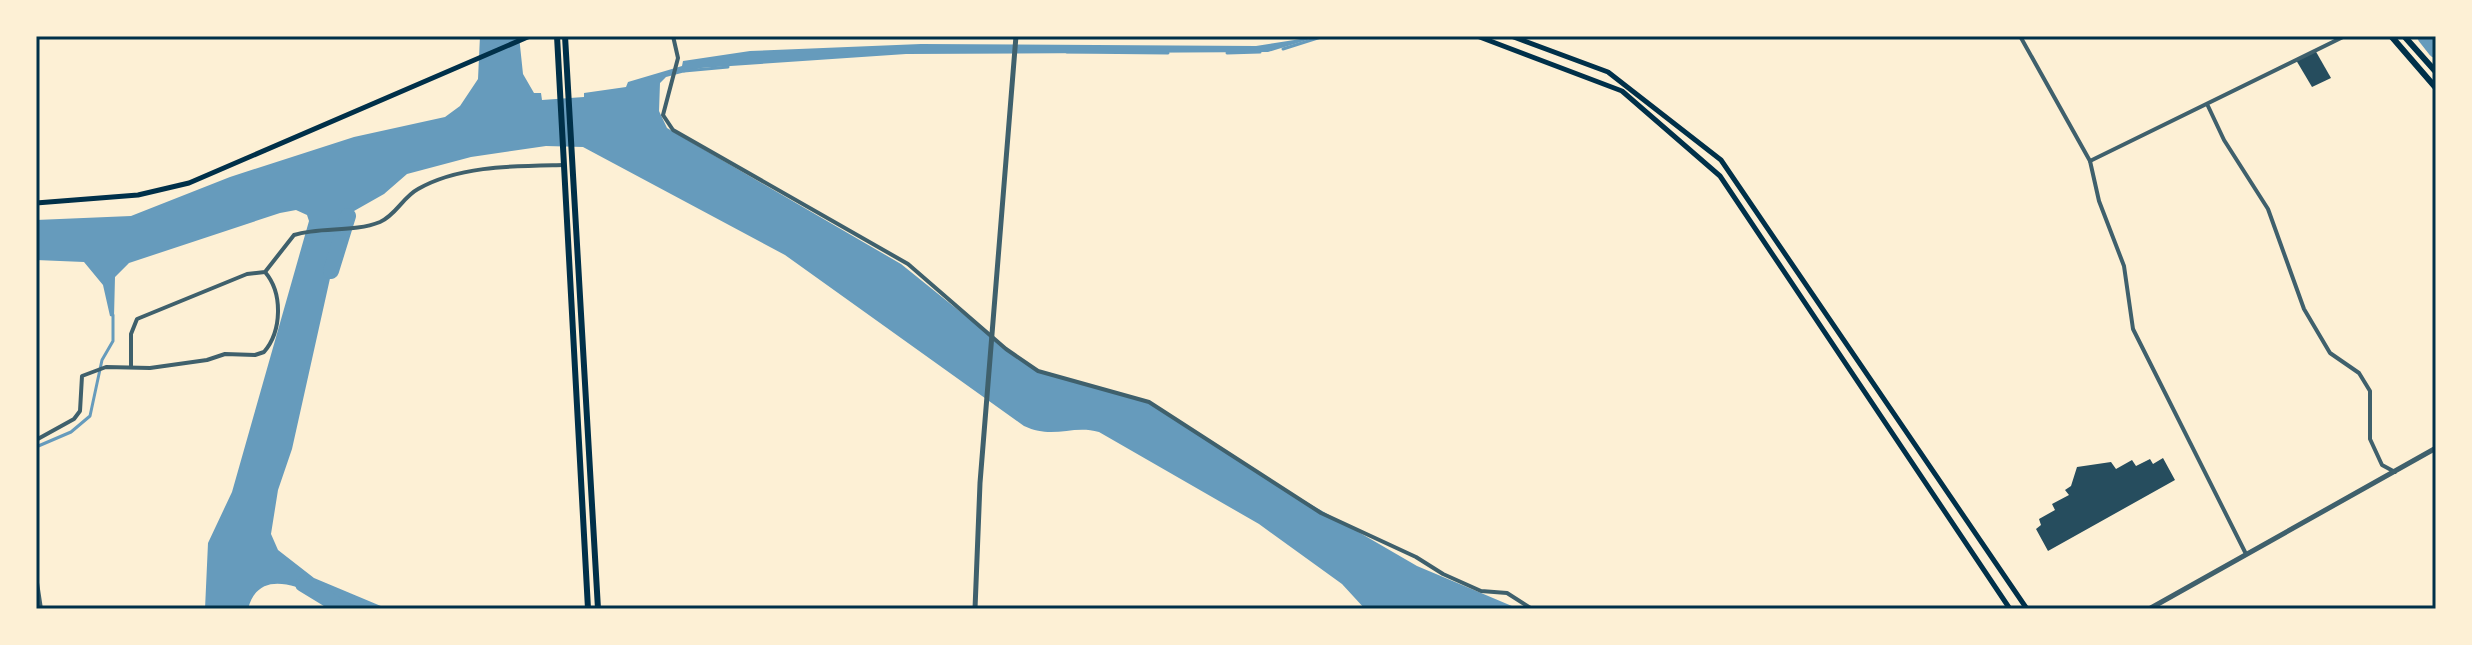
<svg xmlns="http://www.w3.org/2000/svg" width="2472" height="645" font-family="Jost,sans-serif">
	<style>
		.water { fill: #669bbc }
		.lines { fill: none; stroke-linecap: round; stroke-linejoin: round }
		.stream { stroke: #669bbc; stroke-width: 3 }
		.river { stroke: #669bbc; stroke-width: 16 }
		.building { fill: #264d5e }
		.minor { stroke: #3f606c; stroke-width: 4 }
		.tertiary { stroke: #3f606c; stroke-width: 5 }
		.secondary { stroke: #003049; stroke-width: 5 }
		.primary { stroke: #003049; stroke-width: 6 }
		.neatline { fill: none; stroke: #003049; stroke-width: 3 }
	</style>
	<rect width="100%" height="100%" fill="#fdf0d5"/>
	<path class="water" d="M480,36H519L523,74L534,93H541L542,100L584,97V93L626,87L628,82L682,66L683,61L750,51L921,44L1256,46L1320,36L1268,52L906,54L701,68L666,77L660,83L659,111L667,128L901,264L1019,359L1045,373L1145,401L1267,479L1417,566L1519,609H1365L1342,584L1259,524L1099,432C1072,424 1054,440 1024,426L785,255L583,147L546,146L471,157L407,174L384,194L354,211L344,237L339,238L292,449L278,490L271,534L278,550L314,578L388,609C376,609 361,611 350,608C319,598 261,558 248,609H205L208,543L232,492L309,221L307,215L296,210L280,213L129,263L115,277L114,317L110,316L103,285L84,262L36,260V220L131,216L230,177L354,137L445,117L460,106L478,79Z"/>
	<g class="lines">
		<g class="stream">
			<path d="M1283,49L1324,36"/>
			<path d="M1067,52L1168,53"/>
			<path d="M1227,53L1260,52"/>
			<path d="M684,71L728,67"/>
			<path d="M36,447L71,432L90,416L102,360L113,341V315"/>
		</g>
		<g class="river">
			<path d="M2425,36L2436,50"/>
			<path d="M331,271L348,216"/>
			<path d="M303,584L344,609"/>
		</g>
	</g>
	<g class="building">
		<path d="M2315,50L2331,78L2312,87L2296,60Z"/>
		<path d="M2163,458L2175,480L2048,551L2036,529L2041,525L2039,519L2055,510L2052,504L2069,495L2065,490L2071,486L2077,467L2111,462L2116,469L2132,460L2136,466L2150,459L2153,464Z"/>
	</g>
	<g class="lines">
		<g class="minor">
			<path d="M673,36L678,58L663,115L673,130L908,264L1006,349L1038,371L1149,402L1321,513L1416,557L1443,574L1481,591L1507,593L1532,609"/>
			<path d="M2020,36L2090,161L2099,201L2124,266L2133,329L2246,554"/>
			<path d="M2208,106L2224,140L2268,209L2304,309L2330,353L2359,373L2370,391V439L2382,465L2395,472"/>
			<path d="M2090,161L2345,36"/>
			<path d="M131,367V334L137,319L247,274L265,272L294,235C321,226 353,233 380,222C396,215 403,197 418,189C460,165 517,166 564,165"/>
			<path d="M36,440L74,419L80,411L82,376L106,367L150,368L207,360L225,354L255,355L264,352C282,331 283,293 265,272"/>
			<path d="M36,576L41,609"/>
		</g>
		<g class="tertiary">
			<path d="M975,609L980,483L1016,36"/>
			<path d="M2149,609L2436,448"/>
		</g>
		<g class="secondary">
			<path d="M1477,36L1622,91L1720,176L2010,609"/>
			<path d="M1511,36L1608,72L1721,160L2027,609"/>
			<path d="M36,203L138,195L189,183L530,36"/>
		</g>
		<g class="primary">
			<path d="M557,36L588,609"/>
			<path d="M565,36L598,609"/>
			<path d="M2391,36L2436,88"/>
			<path d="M2404,36L2436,72"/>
		</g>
	</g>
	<rect width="2472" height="645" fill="none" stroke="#fdf0d5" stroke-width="76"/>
	<rect x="38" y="38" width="2396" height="569" class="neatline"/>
</svg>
